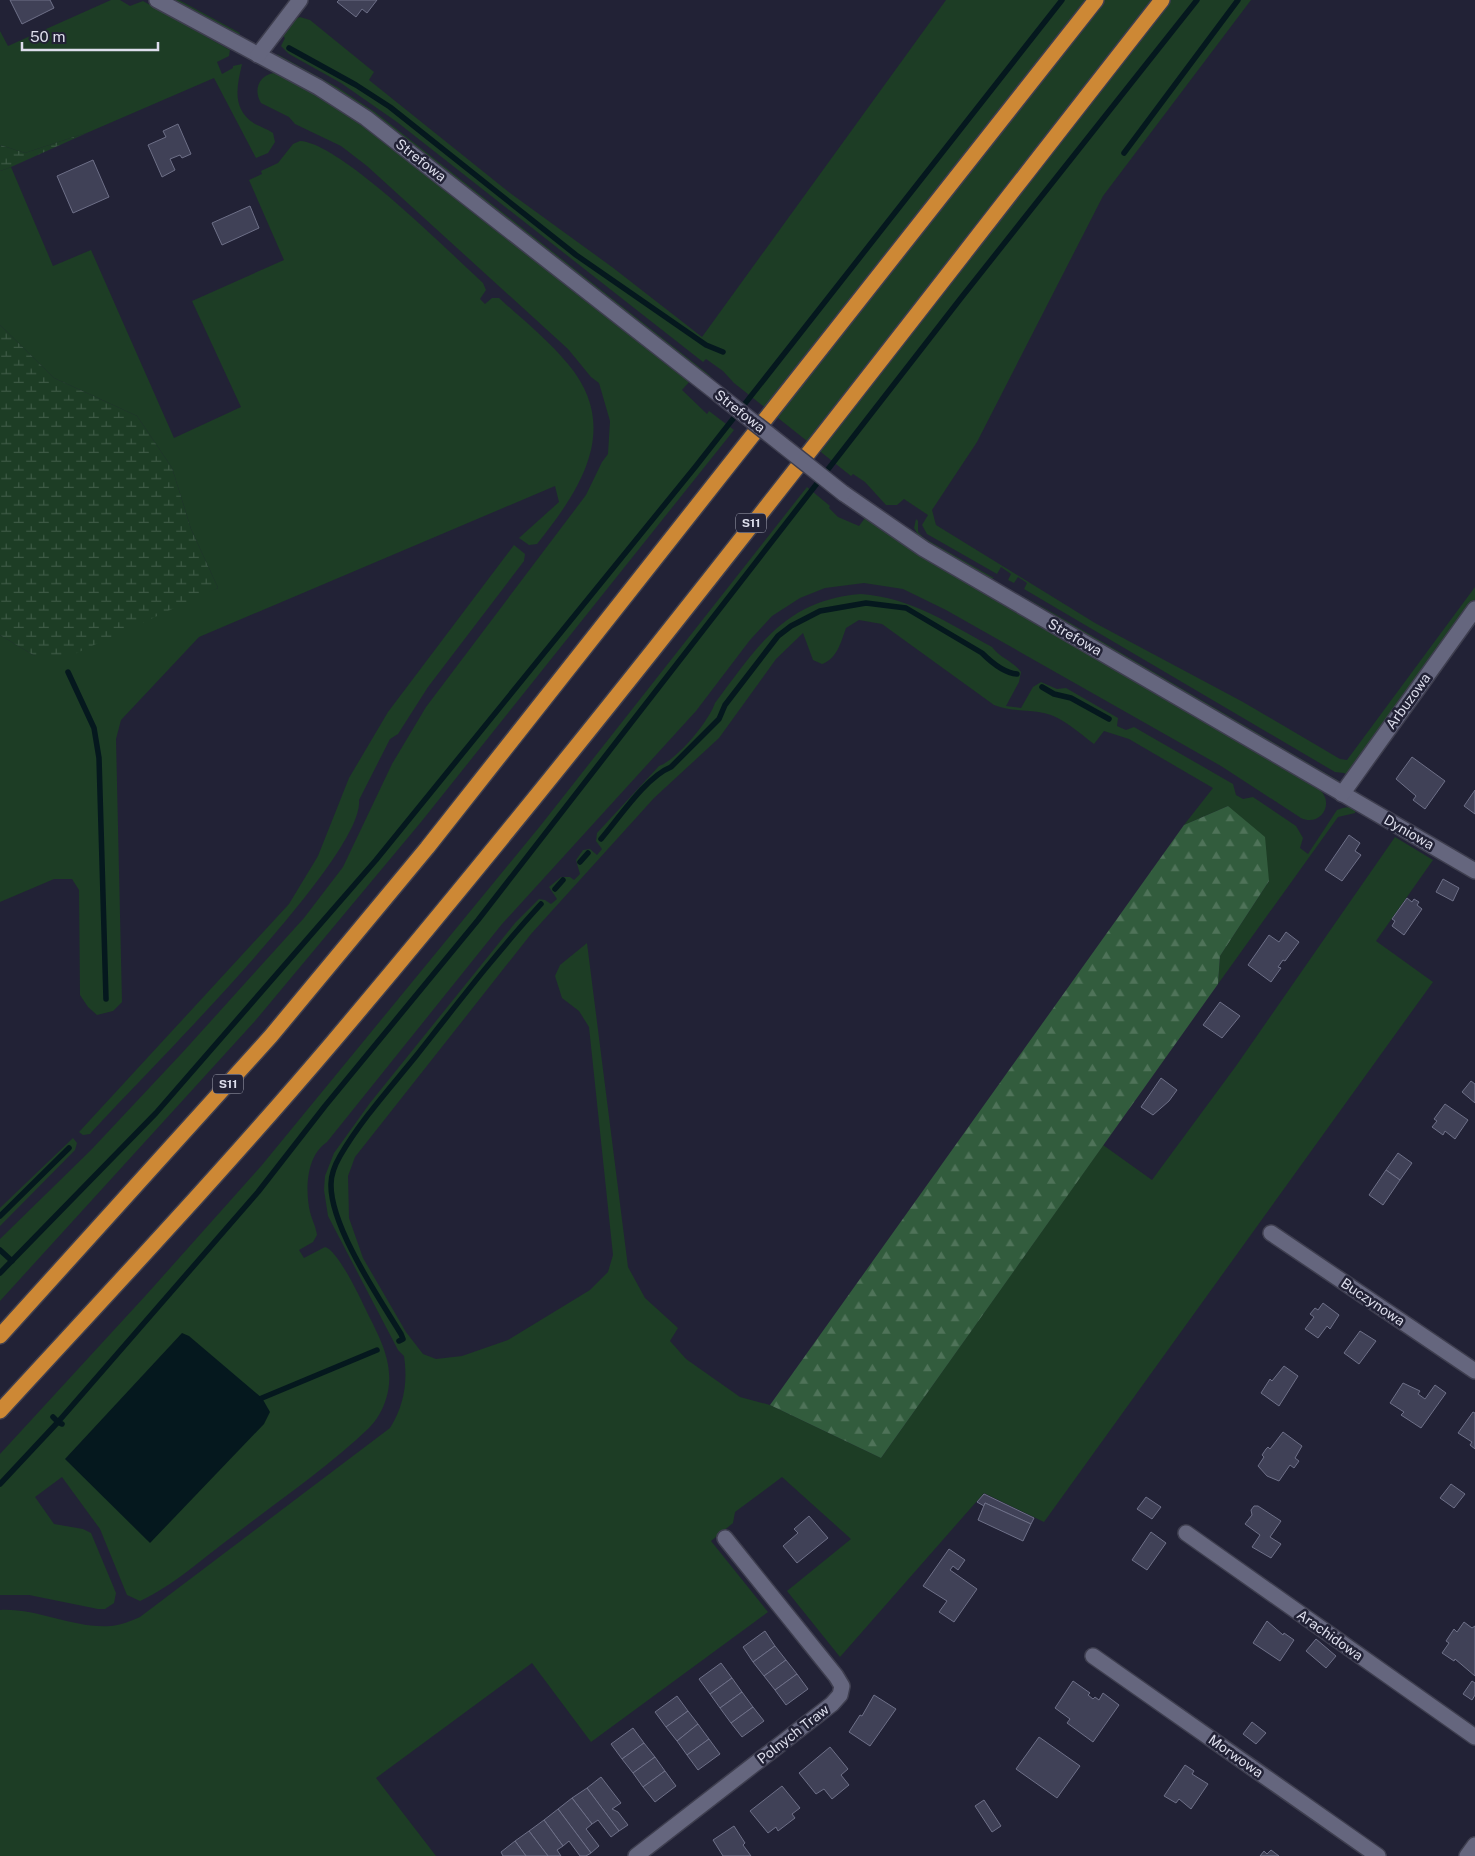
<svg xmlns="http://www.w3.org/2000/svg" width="1475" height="1856" font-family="'Public Sans',sans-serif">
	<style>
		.grass { fill: #1d3d25 }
		.forest { fill: url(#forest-firs) }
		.wetland { fill: url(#wetland-marsh) }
		.water { fill: #05181e }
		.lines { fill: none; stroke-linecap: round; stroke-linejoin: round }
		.stream { stroke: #05181e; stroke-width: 5.5 }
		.building { fill: #404157; stroke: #6e7088 }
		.minor-casing { stroke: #3e3e4f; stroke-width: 18 }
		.motorway-casing { stroke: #3e3e4f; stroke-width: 18 }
		.minor { stroke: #65667e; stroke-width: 15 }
		.motorway { stroke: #cd8835; stroke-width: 15 }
		.minor-bridge-casing { stroke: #3e3e4f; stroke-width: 18; stroke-linecap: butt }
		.minor-bridge { stroke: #65667e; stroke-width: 15 }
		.labels { text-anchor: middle; stroke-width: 5; stroke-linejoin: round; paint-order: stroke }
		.shield { fill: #222236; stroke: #a5a6b5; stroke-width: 1 }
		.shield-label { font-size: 12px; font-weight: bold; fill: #dddeec }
		.street-label { font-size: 14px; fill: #dddeec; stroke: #222236 }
	</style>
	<defs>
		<pattern id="forest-firs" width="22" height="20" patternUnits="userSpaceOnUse" patternTransform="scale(1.25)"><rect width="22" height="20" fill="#325c3d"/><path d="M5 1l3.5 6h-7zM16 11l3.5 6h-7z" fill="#4f7359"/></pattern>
		<pattern id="wetland-marsh" width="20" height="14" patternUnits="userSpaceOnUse" patternTransform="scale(1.25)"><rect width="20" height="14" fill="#1d3d25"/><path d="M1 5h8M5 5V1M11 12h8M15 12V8" fill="none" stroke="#3d5945"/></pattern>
	</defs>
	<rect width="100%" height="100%" fill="#222236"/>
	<g class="grass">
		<path d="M111,0H120L130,6L143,1L230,50L229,56L217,62L222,74L233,68V66L242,64C237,86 231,109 255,124C261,127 267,129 273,133L275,142L268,153L256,158L214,78L89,132L25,153L0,145V31L8,46Z"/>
		<path d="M171,0H179L240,33L237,37Z"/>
		<path d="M946,0H1251L1103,196L977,442L932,510L936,525L1095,623L1243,702L1340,759L1347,760L1475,587V601L1349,776L1344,773L1335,772L1024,589L1027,583L1018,577L1014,583L1008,580L1011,574L1001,567L997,574L927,534L922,525L928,515L904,499L897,505H886L865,482L853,474L851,476L734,383L723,371L706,359L703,362L397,122L341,83L289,54L281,46L285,38L281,34L292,20L300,17L310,20L374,72L369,80L510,193L612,267L702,337Z"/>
		<path d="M277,54L337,87L375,112L712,377L698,370L369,111L281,59Z"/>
		<path d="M274,73L314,93L383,140L690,381L682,390L707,414L709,411L734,430L421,822L255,1021L0,1301V1239L91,1150L182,1053L304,918L343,867L392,764L426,707L586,495L602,462L608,454L610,421L599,383L591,377L568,349L367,166L341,146L295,124L289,117L261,103C253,90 259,75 274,73Z"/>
		<path d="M300,141C341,143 449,252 483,283L486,290L480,299L485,304L492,298H499C522,319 548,340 568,364C622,428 580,490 537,544L529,545L519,538L559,502L555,486L199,637L121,720L116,739L122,1002L113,1011L97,1015L88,1007L80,995L79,890L72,879H54L0,902V635L35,656L218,588L191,529L172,468L137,416L54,378L0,325V171L11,167L53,266L91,250L174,438L241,407L192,301L284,260L249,180L262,174L261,171L278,163L293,144Z"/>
		<path d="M807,487L830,506L829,508L838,517L859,526L865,518L921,556L1320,790C1335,804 1320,827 1301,818L1221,766L946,610L903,589L864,583L825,588L800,598L772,616L750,640L696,711L502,924L327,1142C306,1156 305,1190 310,1212C312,1220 316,1227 317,1235L313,1242L299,1250L304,1258L325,1247C337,1250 358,1293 364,1306C378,1335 397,1365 386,1399C383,1409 377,1420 369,1428C327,1468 278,1501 233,1536C203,1558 173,1586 140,1601L127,1595L100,1529L62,1477L35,1497L54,1524L83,1529L91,1533L116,1593L114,1603L105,1609H98L29,1595H0V1454L147,1294L262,1165L541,825Z"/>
		<path d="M916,519L918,521V532L924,538L994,578L991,579L920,538L914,528Z"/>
		<path d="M514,545L525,554L524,561L428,687L398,734L390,739L359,800C365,858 137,1081 90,1134L83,1135L79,1132L289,904L318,856L349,778L388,712Z"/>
		<path d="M861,594C912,598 948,623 992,647C1000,658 1013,661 1021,672L1019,682L1006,706L1021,708L1033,687L1041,682L1057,689L1066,688L1118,718L1117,726L1126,730L1134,727L1233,784L1236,795L1243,799L1253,797L1296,826L1303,838L1300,848L1308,854L1337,810C1344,807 1349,806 1356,809L1355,813L1338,817L1218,984L1220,956L1269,881L1228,806L1184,825L1213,788L1129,739L1104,731L1094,744C1079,733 1063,717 1044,713C1027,709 1011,712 994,705L882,624L859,620L846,628C841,642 837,659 822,664L813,660L803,633L776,659L719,738L654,798L531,934L355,1157L348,1176L349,1218L363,1258L406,1332L423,1354L436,1359L462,1356L508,1340L590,1290L608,1272L613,1255L589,1027L579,1011L562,998L555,976L560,965L587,943L628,1267L645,1298L678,1328L670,1341L686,1359L740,1397L770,1405L881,1458L1103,1145L1152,1180L1236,1066L1395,837L1433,860L1376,941L1433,982L1044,1522L984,1493L840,1657L787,1591L851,1539L782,1477L735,1512L733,1523L711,1541L768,1612L591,1742L532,1663L376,1778L436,1856H0V1610C38,1608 73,1629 111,1626C121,1625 131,1621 140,1617L390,1428C404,1406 408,1382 404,1356L398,1350L328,1216L324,1190L325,1176L334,1153L370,1103L515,923L539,899L545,900L551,904L557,899L549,887L561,877H570L574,880L580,874L576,860L583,850L590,849L597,855L602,849L596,841L597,833L659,766C677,760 709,721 715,703C757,647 785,600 861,594Z"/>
		<path d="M1021,594L1339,781H1335L1136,665Z"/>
		<path d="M73,1138L77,1143L75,1150L0,1226V1208Z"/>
	</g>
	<path class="forest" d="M1228,806L1265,837L1269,881L1220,956L1218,984L881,1458L770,1405L1184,825Z"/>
	<g class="wetland">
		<path d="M89,132L11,167L0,171V145L25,153Z"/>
		<path d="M0,325L54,378L137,416L172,468L191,529L218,588L68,657L35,656L0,635Z"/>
	</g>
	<path class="water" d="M182,1333L189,1336L262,1398L270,1412L264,1424L150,1543L65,1459Z"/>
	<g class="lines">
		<g class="stream">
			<path d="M289,48L356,85L390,107L576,255L706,345L723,352"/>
			<path d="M1124,153L1238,0"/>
			<path d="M68,672L94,728L99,758L106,999"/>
			<path d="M1042,687L1054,694L1071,698L1109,719"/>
			<path d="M601,839C619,818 646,777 671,767L719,719L725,705L778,636L791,626L820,611L866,603L906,608L982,653C991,662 1005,673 1017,674"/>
			<path d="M580,862L588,853"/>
			<path d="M555,889L563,880"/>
			<path d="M0,1216L69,1148"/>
			<path d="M0,1250L12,1261"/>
			<path d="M0,1273L156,1113L376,860L696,466L1062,0"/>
			<path d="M399,1341L403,1339L401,1334C379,1298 330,1226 331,1184C331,1175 336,1163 340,1156C361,1120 390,1088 416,1056C457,1004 497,952 541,904"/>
			<path d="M262,1398L377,1350"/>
			<path d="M62,1424L58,1422L258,1192L325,1106L478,920L961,298L1197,0"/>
			<path d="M0,1484L58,1422L53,1417"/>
		</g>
	</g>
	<g class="building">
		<path d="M10,0H50L54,8L22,24Z"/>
		<path d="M339,0H377L367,13L362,9L356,17L337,2Z"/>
		<path d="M178,124L191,154L182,158L180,155L170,159L175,170L162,177L148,145L166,137L163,131Z"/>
		<path d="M93,160L109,197L73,213L57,176Z"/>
		<path d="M250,206L259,228L222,245L212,223Z"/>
		<path d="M1412,757L1445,781L1425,809L1413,800L1416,796L1396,779Z"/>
		<path d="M1475,790V814L1464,806Z"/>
		<path d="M1349,835L1360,843L1355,851L1361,855L1342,881L1325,870Z"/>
		<path d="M1443,879L1459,888L1453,901L1436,892Z"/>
		<path d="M1407,898L1412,902L1414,899L1419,902L1417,905L1422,909L1404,935L1392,926L1395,921L1392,919Z"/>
		<path d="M1286,932L1299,942L1285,961L1283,960L1278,967L1281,968L1271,982L1248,965L1269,935L1279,942Z"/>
		<path d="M1220,1002L1240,1016L1222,1038L1203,1025Z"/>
		<path d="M1161,1078L1177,1090L1169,1101L1153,1115L1141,1107Z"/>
		<path d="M1471,1081L1475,1084V1103L1462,1092Z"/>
		<path d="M1445,1104L1468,1120L1455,1139L1445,1131L1443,1135L1432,1127L1437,1121L1434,1119Z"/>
		<path d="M1398,1153L1412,1163L1400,1180L1386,1170Z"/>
		<path d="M1386,1170L1400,1180L1383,1205L1369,1195Z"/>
		<path d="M1323,1303L1339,1315L1330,1329L1327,1326L1318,1338L1305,1329L1314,1317L1310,1314L1315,1308L1318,1310Z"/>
		<path d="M1360,1331L1376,1341L1359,1364L1344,1353Z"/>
		<path d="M1284,1366L1298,1376L1279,1406L1261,1393L1270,1379L1272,1381Z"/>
		<path d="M1403,1383L1420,1391L1418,1394L1425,1399L1435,1385L1446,1393L1421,1428L1401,1415L1404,1412L1390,1403Z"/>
		<path d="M1473,1412L1475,1413V1449L1470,1445L1472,1442L1458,1433Z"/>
		<path d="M1283,1432L1302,1446L1295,1458L1299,1461L1294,1468L1290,1465L1279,1481L1267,1476L1258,1466L1264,1457L1262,1455L1266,1449L1268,1447L1270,1449Z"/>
		<path d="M1451,1484L1465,1494L1454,1508L1440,1498Z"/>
		<path d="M984,1494L1034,1518L1031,1524L985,1503L984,1506L977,1502Z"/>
		<path d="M1146,1497L1161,1507L1152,1519L1137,1509Z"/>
		<path d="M985,1503L1031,1524L1023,1541L978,1520Z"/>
		<path d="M1254,1506H1258L1281,1521L1270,1537L1281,1544L1271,1558L1252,1547L1260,1535L1245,1524L1252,1515L1251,1510Z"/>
		<path d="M809,1516L828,1538L797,1563L783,1546L798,1533L794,1529Z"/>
		<path d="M1151,1532L1166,1543L1147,1570L1132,1560Z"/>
		<path d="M949,1549L965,1560L958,1570L953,1566L950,1570L977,1589L954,1622L939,1612L947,1601L923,1586Z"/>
		<path d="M1267,1621L1283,1635L1284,1633L1294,1640L1280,1661L1253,1643Z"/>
		<path d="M1464,1622L1472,1628L1475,1626V1676L1455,1659L1454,1661L1442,1653L1449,1643L1446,1641L1454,1629L1457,1632Z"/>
		<path d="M765,1631L775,1646L753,1662L743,1647Z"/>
		<path d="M1316,1639L1336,1656L1326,1668L1306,1651Z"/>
		<path d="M775,1646L786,1660L764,1676L753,1662Z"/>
		<path d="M786,1660L797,1674L775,1690L764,1676Z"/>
		<path d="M721,1663L732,1678L710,1694L699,1679Z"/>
		<path d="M797,1674L808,1689L786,1705L775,1690Z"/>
		<path d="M732,1678L742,1692L720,1708L710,1694Z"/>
		<path d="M1073,1681L1090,1693L1088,1695L1093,1699L1095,1697L1099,1700L1103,1693L1119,1705L1093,1742L1067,1723L1070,1719L1055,1708Z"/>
		<path d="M1472,1681L1475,1683V1695L1472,1700L1463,1694Z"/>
		<path d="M742,1692L753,1707L731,1723L720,1708Z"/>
		<path d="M874,1695L896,1709L870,1746L849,1732L860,1715L862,1716Z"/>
		<path d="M677,1696L688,1711L666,1727L655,1712Z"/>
		<path d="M753,1707L764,1721L742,1737L731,1723Z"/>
		<path d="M688,1711L698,1724L677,1741L666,1727Z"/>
		<path d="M1252,1722L1266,1733L1256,1744L1243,1734Z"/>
		<path d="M698,1724L709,1739L687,1755L677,1741Z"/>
		<path d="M633,1728L644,1743L622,1759L611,1744Z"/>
		<path d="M1039,1737L1080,1766L1057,1798L1016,1769Z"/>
		<path d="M709,1739L720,1754L698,1770L687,1755Z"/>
		<path d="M644,1743L655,1757L633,1773L622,1759Z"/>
		<path d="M830,1747L848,1769L841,1775L849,1785L832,1799L824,1789L816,1794L799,1773Z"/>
		<path d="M655,1757L665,1771L643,1787L633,1773Z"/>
		<path d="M1185,1765L1194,1771L1192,1774L1208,1784L1191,1809L1179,1799L1176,1803L1164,1796Z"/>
		<path d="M665,1771L676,1786L655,1802L643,1787Z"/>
		<path d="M601,1777L621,1803L612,1809L618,1812L628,1825L619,1831L587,1788Z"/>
		<path d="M782,1786L800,1808L792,1814L795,1818L778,1831L776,1827L768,1833L750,1811Z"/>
		<path d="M587,1788L619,1831L611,1837L598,1820L592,1824L572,1798Z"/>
		<path d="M572,1798L592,1824L586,1829L599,1846L591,1853L558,1809Z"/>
		<path d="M984,1800L1001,1826L992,1832L975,1806Z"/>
		<path d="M558,1809L591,1853L586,1856H580L569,1841L563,1846L544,1820Z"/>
		<path d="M544,1820L563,1846L557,1850L561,1856H548L529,1831Z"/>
		<path d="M734,1826L745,1843L743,1845L751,1856H723L713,1840Z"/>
		<path d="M529,1831L548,1856H526L515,1841Z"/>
		<path d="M515,1841L526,1856H503L501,1852Z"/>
		<path d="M1271,1850L1279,1856H1260L1264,1851L1267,1854Z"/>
	</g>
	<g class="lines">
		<defs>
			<g id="minor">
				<path d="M157,0L318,87L366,118L718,394"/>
				<path d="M258,55L300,0"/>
				<path d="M843,493L924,549L1475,871"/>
				<path d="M1342,794L1475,609"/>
				<path d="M1271,1233L1475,1371"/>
				<path d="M1186,1533L1475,1737"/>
				<path d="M1093,1656L1378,1856"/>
				<path d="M636,1856L832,1704L840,1695L842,1686L836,1676L725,1538"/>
				<path d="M1467,1856L1475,1845"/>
			</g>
			<g id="motorway">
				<path d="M0,1336L271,1036L427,848L1096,0"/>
				<path d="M0,1411C112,1289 225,1169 332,1043C619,704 888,349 1162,0"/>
			</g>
		</defs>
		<use href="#minor" class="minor-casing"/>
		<use href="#motorway" class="motorway-casing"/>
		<use href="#minor" class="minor"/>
		<use href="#motorway" class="motorway"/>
		<defs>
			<path id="minor-bridge" d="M718,394L843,493"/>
		</defs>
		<use href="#minor-bridge" class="minor-bridge-casing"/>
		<use href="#minor-bridge" class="minor-bridge"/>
	</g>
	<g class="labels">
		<g class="shield">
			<rect x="736" y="513.5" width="30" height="19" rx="4"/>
			<rect x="213" y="1074.5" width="30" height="19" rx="4"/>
		</g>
		<g class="shield-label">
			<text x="751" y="527">S11</text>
			<text x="228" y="1088">S11</text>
		</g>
		<g class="street-label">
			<text transform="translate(421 160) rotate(38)" y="5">Strefowa</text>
			<text transform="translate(740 411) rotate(38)" y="5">Strefowa</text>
			<text transform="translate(1075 637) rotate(30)" y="5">Strefowa</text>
			<text transform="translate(1408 701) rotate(-54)" y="5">Arbuzowa</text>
			<text transform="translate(1409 832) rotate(30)" y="5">Dyniowa</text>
			<text transform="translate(1373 1302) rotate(34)" y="5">Buczynowa</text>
			<text transform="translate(1330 1635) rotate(35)" y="5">Arachidowa</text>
			<text transform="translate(793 1734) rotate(-38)" y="5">Polnych Traw</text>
			<text transform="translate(1236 1756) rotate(35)" y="5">Morwowa</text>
		</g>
	</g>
	<path d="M22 42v8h136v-8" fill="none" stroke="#dddeec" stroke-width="2.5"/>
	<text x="30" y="42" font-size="15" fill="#dddeec" stroke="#222236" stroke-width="4" paint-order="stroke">50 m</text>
</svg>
